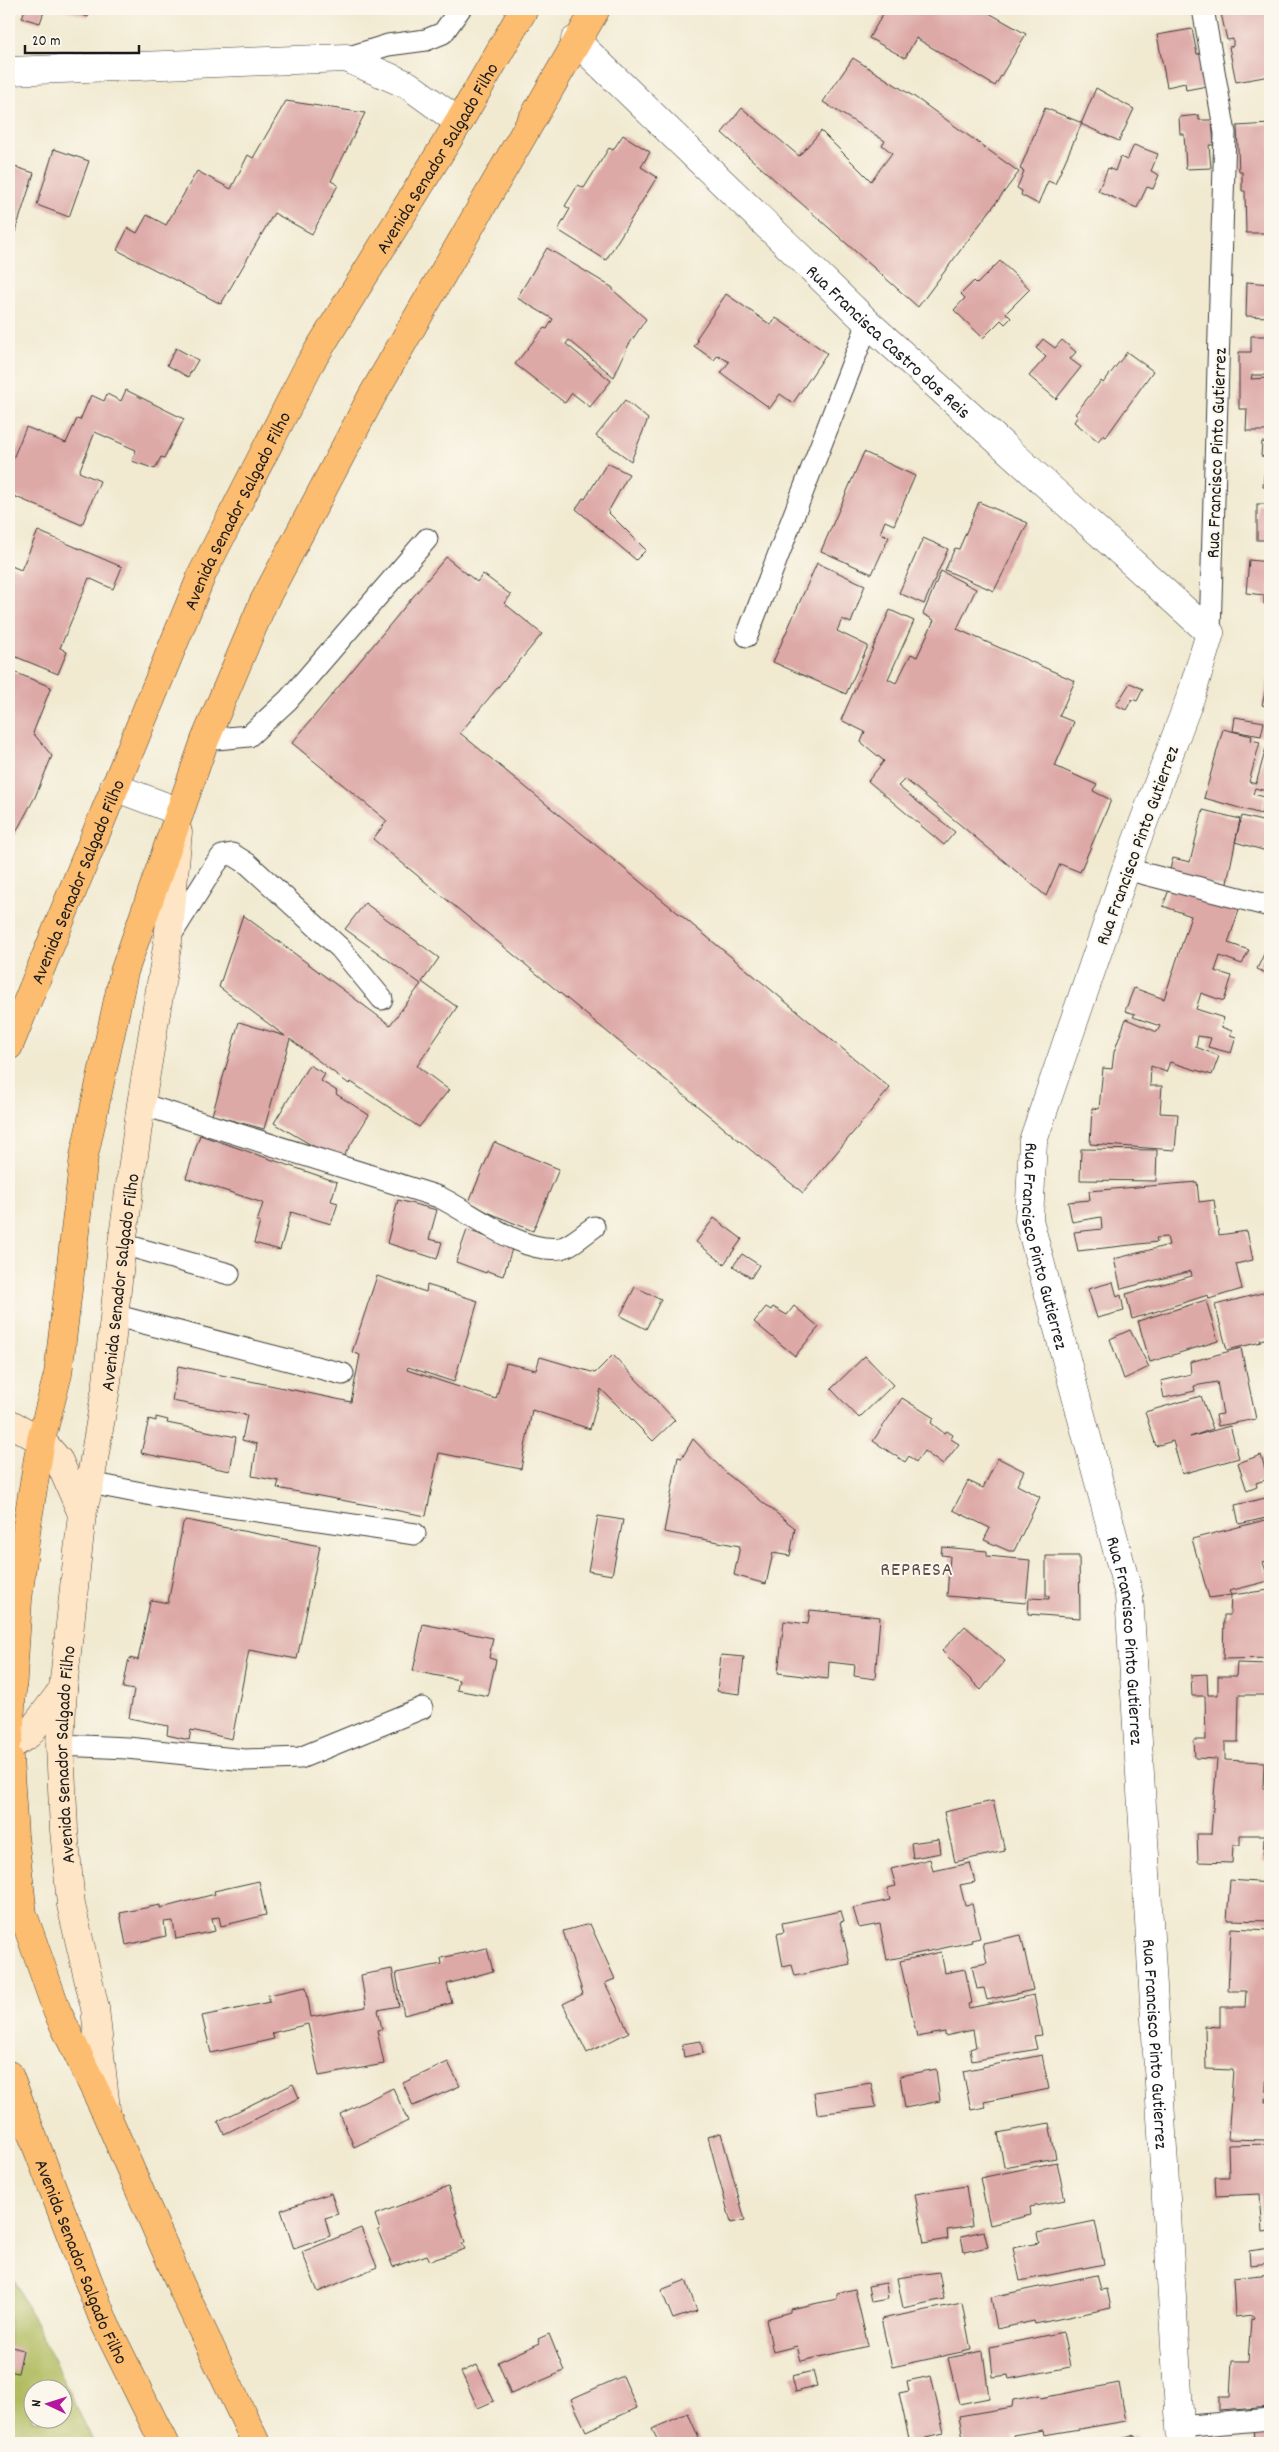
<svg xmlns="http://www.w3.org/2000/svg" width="1279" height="2452" font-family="Dekko,sans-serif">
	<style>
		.green { fill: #aeba5c; stroke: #656b3c; fill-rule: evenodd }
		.building { fill: #dda9a7 }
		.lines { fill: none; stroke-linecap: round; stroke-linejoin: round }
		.lane-casing { stroke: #3c3b37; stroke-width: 23 }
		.street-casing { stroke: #3c3b37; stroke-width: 29 }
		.secondary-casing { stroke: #3c3b37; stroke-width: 29 }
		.primary-casing { stroke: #3c3b37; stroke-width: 29 }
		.lane { stroke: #fff; stroke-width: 21 }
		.street { stroke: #fff; stroke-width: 28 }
		.secondary { stroke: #fee5c5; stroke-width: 28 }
		.primary { stroke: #fcbd6f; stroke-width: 28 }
		.labels { text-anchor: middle; stroke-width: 4; stroke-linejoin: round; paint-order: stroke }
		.street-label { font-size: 19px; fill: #1c1c1c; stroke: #fbf7ec }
		.neighbourhood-label { font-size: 20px; letter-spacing: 1px; fill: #604d4d; stroke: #fbf7ec }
	</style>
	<rect width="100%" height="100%" fill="#fbf7ec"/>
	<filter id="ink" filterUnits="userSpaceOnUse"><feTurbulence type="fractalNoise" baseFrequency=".02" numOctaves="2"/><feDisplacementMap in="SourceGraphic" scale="10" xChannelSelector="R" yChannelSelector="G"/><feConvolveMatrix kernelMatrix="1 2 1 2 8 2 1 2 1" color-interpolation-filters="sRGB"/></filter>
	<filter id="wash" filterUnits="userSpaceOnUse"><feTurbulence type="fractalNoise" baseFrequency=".0096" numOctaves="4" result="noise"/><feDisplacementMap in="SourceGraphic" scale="20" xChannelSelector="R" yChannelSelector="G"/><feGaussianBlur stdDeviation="1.12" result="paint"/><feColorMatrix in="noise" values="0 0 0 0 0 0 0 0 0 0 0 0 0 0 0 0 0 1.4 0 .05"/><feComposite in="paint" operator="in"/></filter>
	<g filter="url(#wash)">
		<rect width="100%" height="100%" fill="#f1ead1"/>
		<path class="green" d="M9,2269L94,2443H9ZM32,2390H62V2420H32Z"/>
		<g id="blocks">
			<g class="building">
				<path d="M25,9H45L40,23L22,18Z"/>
				<path d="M63,9H91L88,17Z"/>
				<path d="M886,9H982L1026,34L995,86L916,38L905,58L869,38Z"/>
				<path d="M1220,9H1270V76L1236,82L1229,47L1233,46V39L1227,40Z"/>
				<path d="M1192,29L1197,54H1202L1207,86L1186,90L1185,83L1167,87L1157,35Z"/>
				<path d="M853,58L916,98L1019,172L918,307L722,133L742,108L799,156L821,131L871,181L892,153L882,145L885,141L823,102Z"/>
				<path d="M1096,88L1134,109L1119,141L1081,124Z"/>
				<path d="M286,101L365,113L331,181L338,185L312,234L274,213L221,304L117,250L128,228L137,233L147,215L166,225L197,171L231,189L248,155L253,158Z"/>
				<path d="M1045,108L1082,123L1055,184L1048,181L1038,204L1021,195L1022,191L1017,188L1024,171L1020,169Z"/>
				<path d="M1199,115V120H1212L1214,145H1209L1211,168L1186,169L1184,134H1180L1179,117Z"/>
				<path d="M1270,124V233H1246L1245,191H1242V172H1239L1237,126Z"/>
				<path d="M623,135L650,152L641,167L657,177L606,260L558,230L570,209L565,206L578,185L584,188L609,148L613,150Z"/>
				<path d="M1134,145L1158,154L1151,171L1159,175L1153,189L1147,187L1137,208L1098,191L1108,168L1115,171L1120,157L1127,160Z"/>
				<path d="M54,149L89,161L69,217L37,205Z"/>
				<path d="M9,165L34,173L9,251Z"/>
				<path d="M547,248L613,288V290L646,319L628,346L614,377L569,340L566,344L611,381L590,407L572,393L565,403L515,364L544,328L547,329L553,319L517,298Z"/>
				<path d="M1000,261L1030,289L1006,313L1011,318L1005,324L1001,320L983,338L954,310L965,298L961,294L974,281L977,284Z"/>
				<path d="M1247,282L1270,284V317L1246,316Z"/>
				<path d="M726,294L771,325L776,318L827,353L793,403L780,394L770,408L721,373L729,362L718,355L714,360L694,346L698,341L696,339Z"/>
				<path d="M1251,336H1270V375H1252L1251,379L1270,378V431H1246L1247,409H1239V352H1251Z"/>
				<path d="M1043,339L1055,348L1062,340L1076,352L1070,359L1081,367L1056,399L1029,376L1046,357L1036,348Z"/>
				<path d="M176,348L198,360L188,377L167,365Z"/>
				<path d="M1127,352L1153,371L1106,437L1103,435L1098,441L1074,422L1078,416L1075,414L1101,381L1103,383Z"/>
				<path d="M126,390L184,419L164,458L161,457L155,469L132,461L136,450L95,432L79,472L100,481L82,525L9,494V459L12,461L26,427L66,443L77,419L80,420L91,395L104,401L107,394L121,401Z"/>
				<path d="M625,400L648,419L631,461L596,436Z"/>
				<path d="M1262,442L1270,443V488L1263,487L1266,457L1261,456Z"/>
				<path d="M864,452L915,476L894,525L885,521L880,533L889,537L872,574L821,551Z"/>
				<path d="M607,463L629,474L608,512L646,550L636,560L576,509L583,498L585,499Z"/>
				<path d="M979,502L1028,523L994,591L945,570L955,548L959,549Z"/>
				<rect x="1257" y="504" width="13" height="36"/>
				<path d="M38,531L122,567L113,589L89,578L60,648L67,652L58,674L9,654V565L21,570Z"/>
				<path d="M923,538L948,549L924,604L899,593Z"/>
				<path d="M446,557L477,582L483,574L511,595L504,603L542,634L460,733L890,1088L803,1193L373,839L387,821L292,743Z"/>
				<path d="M1249,560L1270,562V605L1264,604V595L1246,593Z"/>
				<path d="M817,563L865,585L851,623L842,619L837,631L868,646L846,694L773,662Z"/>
				<path d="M941,571L976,589L957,629L1075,681L1059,716L1074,722L1055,766L1097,785L1093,791L1111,800L1080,872L1060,864L1046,896L905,779L898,786L955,832L944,845L868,781L884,761L861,742L865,732L841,720L890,610L914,621L888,679L896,683L911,654L917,657L934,620L923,614Z"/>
				<path d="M9,670L51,687L33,733L52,756L35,797L9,845Z"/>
				<path d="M1268,680H1270V707L1262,705Z"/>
				<path d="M1130,683L1143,689L1137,701L1132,699L1126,710L1116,705Z"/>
				<path d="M1235,717L1264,722L1261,736L1233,731Z"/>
				<path d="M1223,729L1252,736L1251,740L1260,742L1249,782L1256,784L1266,748L1270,749V792L1255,788L1253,794L1265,797L1261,814L1204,798Z"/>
				<path d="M1203,810L1240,819L1226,888L1169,873L1173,858L1190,862Z"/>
				<path d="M1242,816L1270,823V852L1235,842Z"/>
				<path d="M1171,884L1240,907L1228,943L1249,950L1242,964L1220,956L1215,971L1232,976L1224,1001L1201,993L1196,1009L1224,1018L1221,1027L1232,1031L1230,1035L1236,1037L1231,1053L1208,1047L1211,1038L1198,1036L1196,1047L1219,1056L1212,1075L1170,1062L1166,1072L1151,1066L1150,1086H1162L1160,1113L1178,1114L1175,1150L1090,1144L1092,1108L1099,1109L1103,1068L1112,1069L1114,1052L1126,1019L1157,1032L1160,1026L1133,1017L1135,1014L1125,1011L1134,988L1164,999L1191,916L1163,906Z"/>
				<path d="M365,903L439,958L422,982L457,1007L417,1066L449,1090L419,1127L351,1082L349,1084L290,1039L264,1129L212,1115L239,1022L285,1036L219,987L243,915L390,1025L421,984L345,929Z"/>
				<path d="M1270,941V975L1257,969Z"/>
				<path d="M309,1065L325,1074L321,1081L337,1091L336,1094L369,1115L340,1162L274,1123Z"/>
				<path d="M200,1135L337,1182L331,1201L338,1203L331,1224L291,1212L280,1250L254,1243L260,1222H257L263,1203L186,1178Z"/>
				<path d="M494,1142L559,1169L533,1231L468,1204Z"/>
				<path d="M1081,1149L1157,1150L1156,1181L1080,1180Z"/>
				<path d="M1197,1182L1199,1202L1214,1200L1219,1235L1247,1231L1253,1260L1236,1264L1242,1289L1209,1299L1208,1295L1132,1319L1126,1294L1192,1276L1191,1271L1121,1289L1114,1259L1169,1245L1167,1237L1156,1238L1157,1242L1078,1251L1074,1232L1102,1229L1101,1217L1072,1222L1068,1202L1090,1200L1089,1191Z"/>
				<path d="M398,1200L437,1210L429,1239L442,1242L437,1259L387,1243Z"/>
				<path d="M714,1218L742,1239L724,1264L696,1242Z"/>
				<path d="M467,1230L513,1246L503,1276L487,1271L486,1273L456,1262Z"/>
				<path d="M742,1254L759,1265L751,1278L733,1266Z"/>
				<path d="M377,1276L426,1292L427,1285L478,1301L454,1382L408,1367L407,1370L496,1399L506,1363L536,1370L540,1357L595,1373L613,1355L675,1420L653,1441L601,1389L590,1429L532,1410L521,1469L439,1453L426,1516L277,1488L279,1481L252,1476L257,1444L242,1440L247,1415L172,1401L178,1366L351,1402L360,1355L352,1352Z"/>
				<path d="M1113,1282L1117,1297L1121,1295L1124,1311L1097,1318L1088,1289Z"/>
				<path d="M635,1287L661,1299L646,1329L620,1316Z"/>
				<path d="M1270,1291V1347L1268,1338L1260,1340L1261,1342L1227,1350L1215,1305Z"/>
				<path d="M1206,1300L1218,1341L1150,1362L1138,1321Z"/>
				<path d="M794,1306L819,1327L795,1356L754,1322L766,1307L771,1310L773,1307L787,1315Z"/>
				<path d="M1130,1330L1149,1367L1124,1379L1110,1339Z"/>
				<path d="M1241,1348L1256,1419L1218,1426L1216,1415L1223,1414L1217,1382L1194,1386L1195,1391L1164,1398L1161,1381L1191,1374L1190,1362Z"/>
				<path d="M865,1356L893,1385L859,1418L831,1389Z"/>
				<path d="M1201,1396L1213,1429L1190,1437L1230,1426L1239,1458L1182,1474L1173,1441L1156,1446L1145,1412Z"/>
				<path d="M902,1398L934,1418L931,1423L944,1433L947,1431L953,1435L951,1439L959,1444L943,1465L924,1451L916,1462L909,1456L905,1462L873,1441Z"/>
				<path d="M156,1417L168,1420L167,1423L236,1437L230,1471L141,1453L149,1419L156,1421Z"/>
				<path d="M693,1439L726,1473L795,1528L790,1556L773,1553L766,1584L734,1575L740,1546L664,1532L678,1457L682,1458Z"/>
				<path d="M1261,1455L1268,1479L1256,1483L1257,1487L1247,1491L1238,1463Z"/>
				<path d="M998,1458L1024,1471L1017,1485L1040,1497L1014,1551H1009L984,1540L990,1528L953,1510L968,1481L983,1488Z"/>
				<path d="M1270,1497V1517L1239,1524L1235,1505Z"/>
				<path d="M598,1516L623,1520L612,1575L588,1571Z"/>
				<path d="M1269,1519L1270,1560L1263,1562L1269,1581L1229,1591L1231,1595L1209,1598L1192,1539Z"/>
				<path d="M186,1520L320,1546L297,1659L249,1650L232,1739L191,1730L189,1740L167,1735L168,1726L129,1718L134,1690L123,1688L129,1658L138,1660L150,1602L152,1600L168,1603L183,1523Z"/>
				<path d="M942,1547L987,1551V1556L1030,1560L1026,1603L947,1596L950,1556L941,1555Z"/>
				<path d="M1046,1556H1079L1080,1618L1028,1614L1029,1598L1049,1599V1596H1046Z"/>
				<path d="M1270,1590V1658L1223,1659L1224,1615H1230L1231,1595Z"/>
				<path d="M810,1610L880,1617L875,1679L854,1676L855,1665L829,1662L828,1679L778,1673L784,1621L808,1624Z"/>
				<path d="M423,1624L493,1638L489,1658L496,1660L488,1696L457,1690L459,1680L413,1671Z"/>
				<path d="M965,1626L1005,1661L981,1690L942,1651Z"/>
				<path d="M721,1655L744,1657L740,1694L717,1691Z"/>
				<path d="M1237,1663L1270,1664V1695H1239L1238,1742H1225V1760L1264,1762L1263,1788H1268L1266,1835H1240V1845H1233L1232,1863L1198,1862L1197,1834H1211L1217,1759L1195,1758L1194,1740H1206L1205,1696H1192L1191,1675L1207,1674L1208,1695H1218V1676H1236Z"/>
				<path d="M1266,1767H1270V1784H1265Z"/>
				<path d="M993,1801L1005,1851L955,1862L944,1812Z"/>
				<path d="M1264,1838L1270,1839V1862H1263Z"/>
				<path d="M939,1839L941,1853L913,1858L911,1843Z"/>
				<path d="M930,1859L933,1871L970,1863L975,1882L960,1885L965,1905L972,1904L980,1938L971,1940L972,1942L887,1960L880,1924L859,1928L853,1908L890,1900L887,1888L896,1886L891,1869Z"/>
				<path d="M1230,1880L1270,1883V1921L1227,1920Z"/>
				<path d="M259,1881L266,1915L221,1926L219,1917L212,1918L215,1931L176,1939L173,1921L164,1922L166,1936L126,1945L120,1913L160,1905V1908L169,1906L215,1894L214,1891Z"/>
				<path d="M841,1911L844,1921L840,1922L850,1964L795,1976L792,1965L783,1967L777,1934L784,1932L782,1923Z"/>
				<path d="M590,1924L615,1979L605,1983L629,2032L587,2053L563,2004L583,1994L563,1931Z"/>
				<path d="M1231,1928L1270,1930V2006H1267L1270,2008V2072H1267L1265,2102H1267L1270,2083V2138H1266V2140L1228,2139L1233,2070L1206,2069L1205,2026L1220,2027V2007H1245L1246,1991H1228Z"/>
				<path d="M1021,1935L1033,1990L987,2000L984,1988L977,1989L972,1966L987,1963L983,1943Z"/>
				<path d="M487,1948L493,1971L447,1984L452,2003L404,2015L396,1973L442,1964L441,1958Z"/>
				<path d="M941,1952L945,1973L965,1969L972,2003L968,2004L969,2008L1034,1995L1042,2035L1034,2036L1037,2049L972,2061L970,2049L976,2047L973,2030L945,2036V2032L917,2037L900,1961Z"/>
				<path d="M392,1969L399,2006L378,2010L382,2029L377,2030L384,2064L319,2076L308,2024L272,2033L274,2039L211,2053L202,2016L270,2002L268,1995L306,1987L311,2017L366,2007L361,1975Z"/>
				<path d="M701,2041L703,2053L684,2057L682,2044Z"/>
				<path d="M1042,2055L1049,2089L984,2102L986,2107L971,2110L963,2071Z"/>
				<path d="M448,2062L460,2086L413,2106L403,2083Z"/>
				<path d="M936,2069L940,2101L905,2108L900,2076Z"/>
				<path d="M871,2083L876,2107L817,2114L814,2092Z"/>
				<path d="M293,2084L299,2098L224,2134L218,2121Z"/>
				<path d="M393,2088L408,2121L354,2147L340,2114Z"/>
				<path d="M1049,2123L1056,2158L1004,2167L998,2133Z"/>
				<path d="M721,2133L745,2220L731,2223L708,2137Z"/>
				<path d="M1270,2144V2231L1263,2232L1260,2194L1216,2196L1215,2177H1229L1228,2145Z"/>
				<path d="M1057,2162L1065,2200L1030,2207L1031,2215L990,2225L980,2178Z"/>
				<path d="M966,2186L972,2226L947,2230L948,2239L924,2243L915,2194Z"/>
				<path d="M448,2187L457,2213H455L465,2242L462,2243L465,2249L430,2261L427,2255L393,2267L378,2231L380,2230L375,2215Z"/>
				<path d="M331,2193L338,2214L325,2218L330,2236L294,2249L281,2210Z"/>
				<path d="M1095,2221L1104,2264L1020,2281L1013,2248L1039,2243L1037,2233Z"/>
				<path d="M361,2228L377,2267L318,2292L302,2252Z"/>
				<path d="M984,2231L988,2247L964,2252L961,2236Z"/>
				<path d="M1270,2248V2263L1250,2265L1249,2251Z"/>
				<path d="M939,2272L944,2299L903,2308L897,2278Z"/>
				<path d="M1270,2274V2407L1219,2411V2397H1230L1232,2361H1248L1251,2319L1254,2318L1253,2315L1235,2317L1233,2278Z"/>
				<path d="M1097,2275L1101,2290L1107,2289L1111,2308L1035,2324L1034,2321L997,2329L991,2297Z"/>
				<path d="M686,2280L697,2311L673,2319L661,2290Z"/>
				<path d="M886,2283L888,2299L871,2302L868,2286Z"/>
				<path d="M855,2289L868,2346L801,2361L797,2346L773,2352L766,2319L790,2312V2309L837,2299V2293Z"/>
				<path d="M962,2303L971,2350L892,2367L881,2319Z"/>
				<path d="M1063,2332L1070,2367L1009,2379L1008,2375L993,2377L990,2347Z"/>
				<path d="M549,2334L564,2371L511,2394L498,2362L540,2343L538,2339Z"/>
				<path d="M9,2346L23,2350L18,2373L9,2371Z"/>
				<path d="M983,2351L989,2398L959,2404L948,2358Z"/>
				<path d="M477,2365L494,2401L478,2408L461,2372Z"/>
				<path d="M813,2371L817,2386L796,2392L792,2376Z"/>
				<path d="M623,2376L637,2408L586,2431L571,2399Z"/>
				<path d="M931,2376L944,2433L926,2437L927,2443H910L899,2393L909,2391L907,2381Z"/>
				<path d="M1119,2383L1126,2421L1044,2435L1043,2430L1013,2435L1015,2443H964L959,2416L1012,2407L1013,2400L1040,2395L1041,2398Z"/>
				<path d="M688,2413L701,2443H659L652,2429Z"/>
				<path d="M1253,2421H1270V2443H1254Z"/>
				<path d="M1136,2435L1138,2443H1109V2442Z"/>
			</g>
		</g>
	</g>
	<g filter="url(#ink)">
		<use href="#blocks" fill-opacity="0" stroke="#3c3b37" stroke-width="1"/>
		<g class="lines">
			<defs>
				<g id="lane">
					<path d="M1203,9L1225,133L1210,633"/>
					<path d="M346,58L388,45L426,40L443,33L460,9"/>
					<path d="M747,636L868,323"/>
					<path d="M205,740L249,736L288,700L427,539"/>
					<path d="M1126,869L1270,906"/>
					<path d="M168,940L215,865L222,856L232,854L248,864L340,948L382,999"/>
					<path d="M141,1104L439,1197C474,1214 521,1254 561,1248C571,1246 585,1233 594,1227"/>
					<path d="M122,1244L229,1274"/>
					<path d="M113,1315L343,1374"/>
					<path d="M90,1483L162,1497L415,1534"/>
					<path d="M60,1745L127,1748L245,1760L300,1758L422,1708"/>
					<path d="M1179,2427L1270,2419"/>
				</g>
				<g id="street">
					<path id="s1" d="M575,40L868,323L1210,633L1192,693L1126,869L1033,1141L1029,1220L1129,1595L1181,2443"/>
					<path d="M9,71L346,58L408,85L459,122"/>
					<path d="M114,787L180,812"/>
				</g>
				<g id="secondary">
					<path d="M9,1423L41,1440L59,1461L82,1514"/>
					<path d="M9,1747L29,1734L63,1689"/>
					<path id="s2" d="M106,2109L95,2008L71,1905L64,1830L60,1745L63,1689L82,1514L90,1483L107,1382L122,1244L141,1104L168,941L178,832"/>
				</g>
				<g id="primary">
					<path id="s3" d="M9,1046L203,572L309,365L459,122L524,9"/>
					<path d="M9,1738L18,1600L27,1525L41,1440L58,1374L84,1156L124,972L205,740L263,603L372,396L596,9"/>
					<path d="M9,1758L14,1836L23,1914L57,2011L106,2113L182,2288L256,2443"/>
					<path id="s4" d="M9,2075L105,2324L164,2443"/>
				</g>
			</defs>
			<use href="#lane" class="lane-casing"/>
			<use href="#street" class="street-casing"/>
			<use href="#secondary" class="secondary-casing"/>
			<use href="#primary" class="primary-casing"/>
			<use href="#lane" class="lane"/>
			<use href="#street" class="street"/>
			<use href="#secondary" class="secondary"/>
			<use href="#primary" class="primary"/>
		</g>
	</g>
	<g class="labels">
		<g class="street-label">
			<text dy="7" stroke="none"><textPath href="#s3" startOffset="988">Avenida Senador Salgado Filho</textPath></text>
			<text dy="7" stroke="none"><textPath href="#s1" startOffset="435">Rua Francisca Castro dos Reis</textPath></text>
			<text transform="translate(1215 453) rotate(-88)" y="7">Rua Francisco Pinto Gutierrez</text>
			<text dy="7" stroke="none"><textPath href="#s3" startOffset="582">Avenida Senador Salgado Filho</textPath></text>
			<text transform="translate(1136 845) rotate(-70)" y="7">Rua Francisco Pinto Gutierrez</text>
			<text dy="7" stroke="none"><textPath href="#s3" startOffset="178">Avenida Senador Salgado Filho</textPath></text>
			<text dy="7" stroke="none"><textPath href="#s1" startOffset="1514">Rua Francisco Pinto Gutierrez</textPath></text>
			<text dy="7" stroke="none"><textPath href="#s2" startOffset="835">Avenida Senador Salgado Filho</textPath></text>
			<text dy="7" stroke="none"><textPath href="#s1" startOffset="1919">Rua Francisco Pinto Gutierrez</textPath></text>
			<text dy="7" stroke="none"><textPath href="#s2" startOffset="358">Avenida Senador Salgado Filho</textPath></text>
			<text dy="7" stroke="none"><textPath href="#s1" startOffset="2324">Rua Francisco Pinto Gutierrez</textPath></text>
			<text dy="7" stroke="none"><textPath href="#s4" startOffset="200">Avenida Senador Salgado Filho</textPath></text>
		</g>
		<g class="neighbourhood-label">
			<text x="917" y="1575">REPRESA</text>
		</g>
	</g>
	<rect width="1279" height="2452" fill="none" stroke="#fbf7ec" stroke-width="30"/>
	<g transform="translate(48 2404) rotate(274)"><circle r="24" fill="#fbf7ec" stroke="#a29f99"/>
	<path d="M0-4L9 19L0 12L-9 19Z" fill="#b5179e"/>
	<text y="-8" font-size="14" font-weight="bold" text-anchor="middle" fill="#1c1c1c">N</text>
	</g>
	<path d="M25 45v8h114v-8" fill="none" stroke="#1c1c1c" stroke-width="2.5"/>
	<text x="32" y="45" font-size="15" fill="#1c1c1c" stroke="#fbf7ec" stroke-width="4" paint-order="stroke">20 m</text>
</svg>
